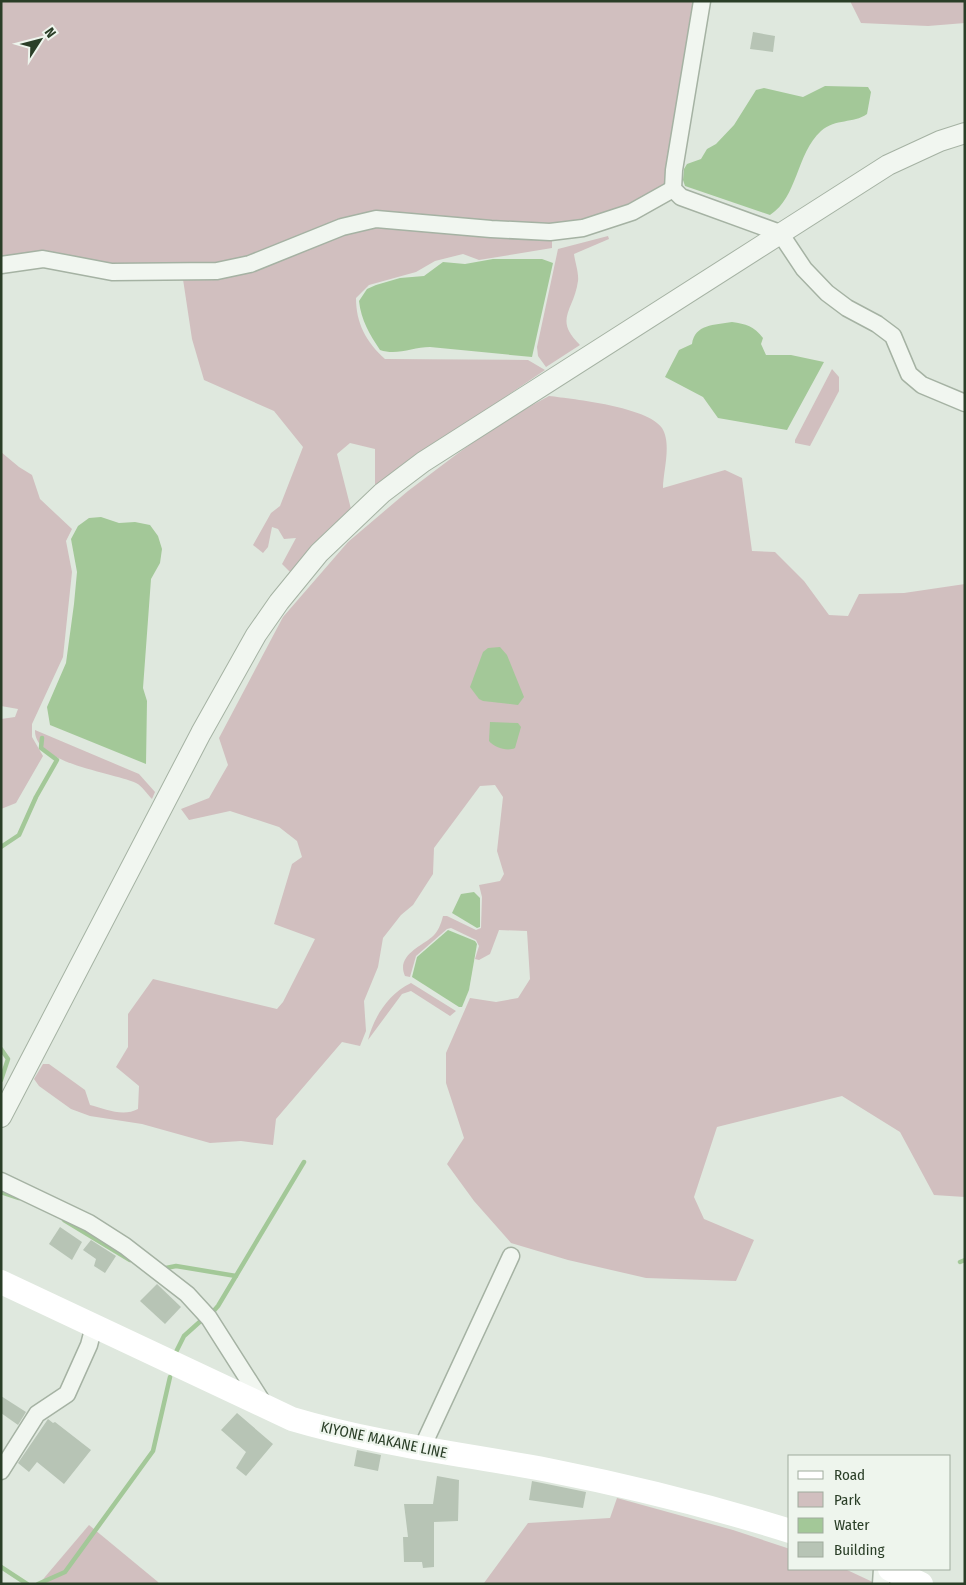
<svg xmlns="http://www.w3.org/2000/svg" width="966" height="1585" font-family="'Fira Sans Condensed',sans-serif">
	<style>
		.green { fill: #d1bfbf }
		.water { fill: #a3c898 }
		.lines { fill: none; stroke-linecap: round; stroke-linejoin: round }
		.stream { stroke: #a3c898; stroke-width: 4.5 }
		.building { fill: #b7c4b5 }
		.minor-casing { stroke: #a5b2a3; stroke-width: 19 }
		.tertiary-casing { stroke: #a5b2a3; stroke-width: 22 }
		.minor { stroke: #f1f6f0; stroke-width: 16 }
		.tertiary { stroke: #f1f6f0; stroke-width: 20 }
		.secondary { stroke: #fff; stroke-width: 24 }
		.labels { text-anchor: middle; stroke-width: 4.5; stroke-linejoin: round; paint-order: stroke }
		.street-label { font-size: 15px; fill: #2a3e27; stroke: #eef5ed }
	</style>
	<rect width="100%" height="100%" fill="#dfe8de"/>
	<g class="green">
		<path d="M1,1H694L666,185L631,205L585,222L552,225V248L479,260L463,254L435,261L416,272L369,285L356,298C356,323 366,342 385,359L528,360L545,370L375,485V449L350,443L337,454L351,509L290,572L282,564L296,538L284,539L278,529L272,527L268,547L263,553L253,545L271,513L280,506L303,447L274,411L204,380L192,339L181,266L111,267L1,259Z"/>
		<path d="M850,1H965V23L928,26L861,23Z"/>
		<path d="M608,236L609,239L574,254C575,262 579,273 578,281C574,311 553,319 580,345L546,367L538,356L537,347L558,249Z"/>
		<path d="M832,369L839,377V391L810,446L795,443V440Z"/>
		<path d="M549,396C574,399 648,407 662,428C672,444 663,471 663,488L725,470L742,478L752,551L775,552L804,581L829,615L848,616L859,594L904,593L965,584V1197L934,1195L900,1132L842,1096L717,1127L694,1197L704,1219L754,1240L736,1281L646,1278L568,1260L511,1243L474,1201L447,1164L464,1138L446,1083V1053L470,998L496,1002L518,998L530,979L527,931L499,930L490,954L479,960L475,959L479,946L476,940L451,928L447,929L416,956L410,977L405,976C396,956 420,947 432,937C438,932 441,924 443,916H447L476,930L481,928L482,897L479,885L500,881L504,874L497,851L503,797L495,785L480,786L434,848L433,874L413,905L401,915L383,938L378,967L364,1001L366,1031L360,1046L342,1042L276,1119L273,1145L241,1141L210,1143L142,1124L90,1116L71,1109L39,1086L34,1079L43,1064H49L85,1090L90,1105C105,1109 123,1117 138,1109L139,1086L116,1067L128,1047V1014L153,979L277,1009L283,1002L315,939L274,924L292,864L302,857L297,841L279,827L230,811L189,820L181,809L209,798L228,765L219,738L283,617L348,542L408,491L457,454L501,422Z"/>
		<path d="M1,452L19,467L32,475L40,499L72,529L66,541L72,572L63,657L32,724V737L43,756L16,803L1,809V719L15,717L18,709L1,706Z"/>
		<path d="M35,730L139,774L155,792L152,799C147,794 142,786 136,783C112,772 34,764 35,730Z"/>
		<path d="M411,983L456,1011L450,1016L411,991L402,994L368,1040C374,1017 388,994 411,983Z"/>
		<path d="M617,1498L733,1530L790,1549V1569H845L877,1584H476L484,1583L528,1523L610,1518Z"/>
		<path d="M89,1525L158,1582L159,1584H39Z"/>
	</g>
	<g class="water">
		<path d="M825,86L868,87L871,92L867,114C853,124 836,118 821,131C796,154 798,197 770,215L685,186L683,180L684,169L687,164L701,159L707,149L716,144L734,125L756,90L764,88L803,97Z"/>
		<path d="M493,259H542L553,263L532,357L430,347C413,347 397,356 380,350C370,335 361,320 359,301L367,289L376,285L400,278L424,276L443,262L465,264Z"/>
		<path d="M732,322C746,324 754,326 763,338L761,344L766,355H791L824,362L787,430L718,418L703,397L665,377L679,350L692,344C695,324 714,325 732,322Z"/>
		<path d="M101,517L119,523L135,522L150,525L158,536L162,549L160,563L151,579L143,688L147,701L146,764L50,725L47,707L66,663L74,604L77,572L71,539L78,526L89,518Z"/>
		<path d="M500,647L507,655L524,697L518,705L483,701L479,699L470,687L483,652L488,648Z"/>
		<path d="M490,722L518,723L521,727L515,748C507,752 494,747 489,741Z"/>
		<path d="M474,892L480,898V927L477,928L452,913L461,894Z"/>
		<path d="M448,930L475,941L477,944L469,990L462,1007H459L412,977L417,957Z"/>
	</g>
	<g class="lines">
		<g class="stream">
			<path d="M1,847L19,835L36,797L57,760L41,748L42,738"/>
			<path d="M1,1049L8,1059L1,1080"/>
			<path d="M1,1192L19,1198"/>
			<path d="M64,1220L130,1260"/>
			<path d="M960,1262L965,1260"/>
			<path d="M166,1268L176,1266L236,1276"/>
			<path d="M211,1314L218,1306L304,1162"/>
			<path d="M176,1352L184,1336L204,1318"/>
			<path d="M1,1567L27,1584"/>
			<path d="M38,1584L65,1572L153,1451L170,1377"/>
		</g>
	</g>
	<g class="building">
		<path d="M753,32L775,36L773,52L750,49Z"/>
		<path d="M60,1227L82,1242L72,1260L49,1244Z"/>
		<path d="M91,1240L116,1256L105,1273L94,1266L96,1259L83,1250Z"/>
		<path d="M157,1284L181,1307L165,1324L140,1301Z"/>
		<path d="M1,1396L26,1412L18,1425L1,1413Z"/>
		<path d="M237,1413L273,1444L246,1476L236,1468L246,1452L221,1430Z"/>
		<path d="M48,1419L53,1423L55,1422L91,1450L64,1484L37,1462L29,1472L18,1463Z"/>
		<path d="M357,1450L381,1455L378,1471L354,1466Z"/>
		<path d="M437,1476L459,1480L458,1521L434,1522V1567L423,1568L422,1562H404L403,1537H408L404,1504H433Z"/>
		<path d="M532,1481L586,1492L583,1508L529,1500Z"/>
	</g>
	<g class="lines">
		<defs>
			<g id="minor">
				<path d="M702,1L674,170L673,189L681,197L780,233L804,269L827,293L847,308L877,324L893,336L909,374L922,385L965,403"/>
				<path d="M1,265L43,259L112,272L217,271L250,264L342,227L376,219L491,229L550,232L583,228L632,212L673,189"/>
				<path d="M1,1181L89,1223L125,1246L187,1294L209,1318L265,1406"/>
				<path d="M421,1450L511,1256"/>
				<path d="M1,1471L37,1414L67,1394L89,1345L94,1326"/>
				<path d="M881,1584L882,1569"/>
			</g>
			<path id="tertiary" d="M1,1117L201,733L256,635L279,602L319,553L382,493L423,462L888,165L940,141L965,133"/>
		</defs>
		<use href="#minor" class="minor-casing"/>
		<use href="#tertiary" class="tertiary-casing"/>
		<use href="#minor" class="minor"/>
		<use href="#tertiary" class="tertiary"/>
		<g class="secondary">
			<path d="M1,1282L292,1419C376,1444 462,1454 548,1470C629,1486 710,1506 790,1531"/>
			<path d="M890,1569L921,1584"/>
		</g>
	</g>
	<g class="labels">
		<g class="street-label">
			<text transform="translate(384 1440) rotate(12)" y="5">KIYONE MAKANE LINE</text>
		</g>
	</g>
	<rect width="966" height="1585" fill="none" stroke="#2a3e27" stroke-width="5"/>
	<rect x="788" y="1455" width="162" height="115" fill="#eef5ed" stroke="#a0ac9e"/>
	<rect x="798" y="1471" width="25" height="8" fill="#ffffff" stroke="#a0ac9e"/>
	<text x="834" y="1480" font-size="15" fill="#2a3e27">Road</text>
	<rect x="798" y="1492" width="25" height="15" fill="#d1bfbf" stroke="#a0ac9e"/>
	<text x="834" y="1505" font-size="15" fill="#2a3e27">Park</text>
	<rect x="798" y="1518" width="25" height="15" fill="#a3c898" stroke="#a0ac9e"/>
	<text x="834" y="1530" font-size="15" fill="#2a3e27">Water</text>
	<rect x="798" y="1542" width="25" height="15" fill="#b7c4b5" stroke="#a0ac9e"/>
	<text x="834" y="1555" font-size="15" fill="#2a3e27">Building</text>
	<g transform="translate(40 40) rotate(54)" stroke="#eef5ed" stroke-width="4" paint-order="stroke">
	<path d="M0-4L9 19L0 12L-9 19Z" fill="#2a3e27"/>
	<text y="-8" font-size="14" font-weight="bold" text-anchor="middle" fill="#2a3e27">N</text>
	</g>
</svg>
